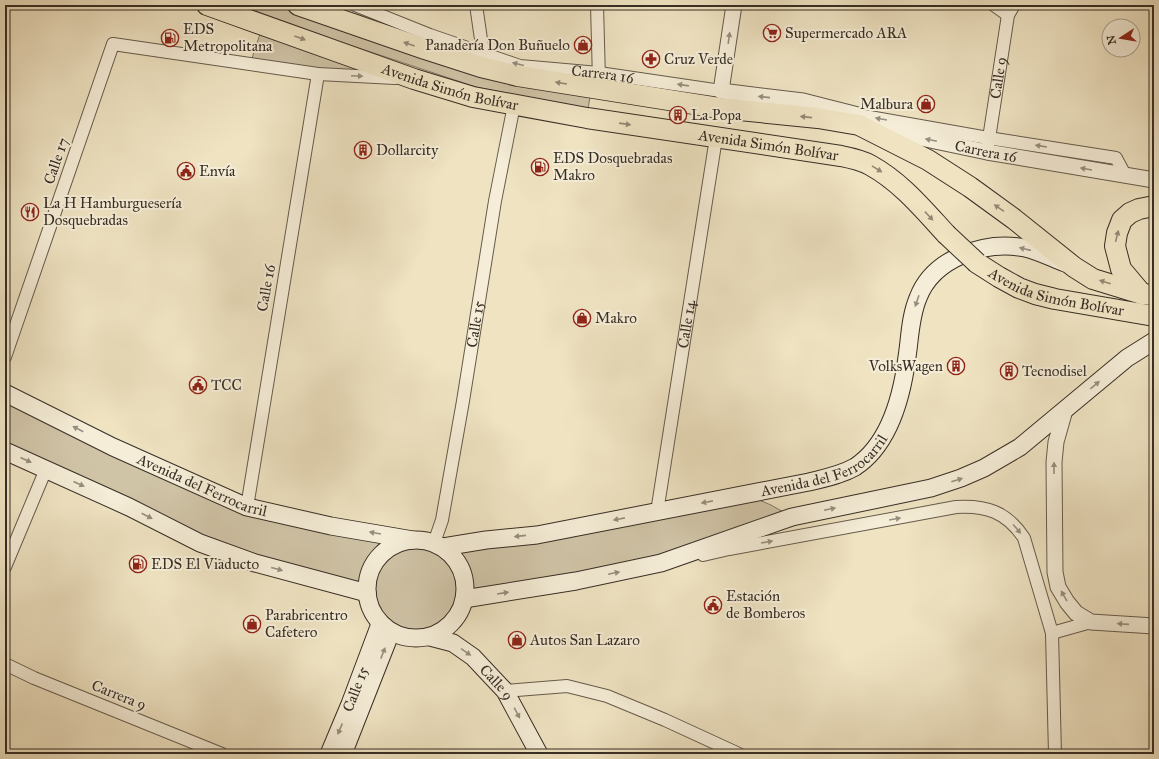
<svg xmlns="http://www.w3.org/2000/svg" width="1159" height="759" font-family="'IM FELL Great Primer',serif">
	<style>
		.green { fill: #d0c4a7; stroke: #847966 }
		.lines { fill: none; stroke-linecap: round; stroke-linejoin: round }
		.minor-casing { stroke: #655b4c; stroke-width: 14 }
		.tertiary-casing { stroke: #655b4c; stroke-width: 17 }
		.secondary-casing { stroke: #372e25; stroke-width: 19 }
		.primary-casing { stroke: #372e25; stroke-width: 22 }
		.minor { stroke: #f5edd7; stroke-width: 12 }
		.tertiary { stroke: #f5edd7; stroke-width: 15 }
		.secondary { stroke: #f5edd7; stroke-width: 17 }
		.primary { stroke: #efe3c2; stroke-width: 20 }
		.primary-bridge-casing { stroke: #372e25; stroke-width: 22; stroke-linecap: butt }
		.primary-bridge { stroke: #efe3c2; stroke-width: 20 }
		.oneway { fill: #938874 }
		.oneway2 { fill: #968e7e }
		.labels { text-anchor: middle; stroke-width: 4; stroke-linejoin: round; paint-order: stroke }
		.poi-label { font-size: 15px; fill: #372e25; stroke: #f5edd7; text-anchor: start }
		.street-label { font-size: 15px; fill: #372e25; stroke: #f5edd7 }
	</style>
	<rect width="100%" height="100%" fill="#efe3c2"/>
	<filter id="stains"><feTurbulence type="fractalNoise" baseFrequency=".005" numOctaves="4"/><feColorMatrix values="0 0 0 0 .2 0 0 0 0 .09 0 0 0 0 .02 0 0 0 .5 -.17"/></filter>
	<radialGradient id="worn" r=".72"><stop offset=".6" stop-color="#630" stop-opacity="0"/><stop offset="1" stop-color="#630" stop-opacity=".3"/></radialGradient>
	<g class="green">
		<path d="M229,5H275L422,56L590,97L588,109L476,87Z"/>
		<path d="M263,25L414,79L250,64Z"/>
		<path d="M5,393L247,507L413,540H424L434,543L745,494L771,505L792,517L661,563L464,599C460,610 456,619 447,628C425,648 390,639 374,616C369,609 368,601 366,593L255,563L5,451Z"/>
	</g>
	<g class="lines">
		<defs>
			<g id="minor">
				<path id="s1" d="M355,5L430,35L520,66L599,73L721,91"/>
				<path d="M476,5L483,53"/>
				<path d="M597,5L599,80"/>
				<path d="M994,5L1008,15"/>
				<path d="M858,115L988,138L1116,158L1125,175"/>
				<path id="s2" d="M988,145L1008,15L1014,5"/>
				<path d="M5,357L113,44L318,74L395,78"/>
				<path d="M247,507L318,74"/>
				<path id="s3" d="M657,512L716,138"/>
				<path id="s4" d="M434,543L442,520L463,401L495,201L514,105"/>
				<path d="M703,555L729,549L956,507C986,505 1007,512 1024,538L1052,633L1055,754"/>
				<path d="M5,567L46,469"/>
				<path d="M1052,633L1091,622"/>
				<path d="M5,664L34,678L222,754"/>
				<path d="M505,691L567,686L607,696L665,720L739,754"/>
			</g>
			<g id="tertiary">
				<path id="s5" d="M734,5L721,91L803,101L858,115L859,125L987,152L1154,180"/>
				<path d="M1065,410L1056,442L1054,462L1055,572L1058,587L1067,602L1076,613L1091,622L1154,626"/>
			</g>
			<g id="secondary">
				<path id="s6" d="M5,393L113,447L247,507L331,526L413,540"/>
				<path d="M5,451L129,507L200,543L255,563L367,593"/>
				<circle cx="416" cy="589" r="49"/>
				<path id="s7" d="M443,547L486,540L537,535L809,482C825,478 841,475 855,467C890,444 902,396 907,357C910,338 910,317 918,298C933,258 985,240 1025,248C1038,251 1052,258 1065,263"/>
				<path d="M464,599L576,581L661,563L792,517L931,488L961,478L984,468L1020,447L1127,358L1154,341"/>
				<path id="s8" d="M430,637L453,643L473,657L505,691L539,754"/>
				<path id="s9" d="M329,754L350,704L380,624"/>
				<path d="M343,754L391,632"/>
			</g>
			<g id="primary">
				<path id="s10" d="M207,5L414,79L473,97L587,118L841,156C851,158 861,160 870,165C901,182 923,209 946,234"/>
				<path d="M298,5L425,49L481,67L518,76L719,108L818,118L859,125L928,160L970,187L1014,219L1074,267L1093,279L1142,294L1154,295"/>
				<path id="s11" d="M977,263L999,277L1019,288L1035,294L1055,299L1154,316"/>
				<path d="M1142,294L1121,269L1115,246L1117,233L1122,220L1130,213L1139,209L1154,206"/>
			</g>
		</defs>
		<use href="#minor" class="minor-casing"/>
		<use href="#tertiary" class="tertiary-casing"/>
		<use href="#secondary" class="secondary-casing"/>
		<use href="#primary" class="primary-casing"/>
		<use href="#minor" class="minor"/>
		<use href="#tertiary" class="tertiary"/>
		<use href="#secondary" class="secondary"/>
		<use href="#primary" class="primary"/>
		<defs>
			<path id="primary-bridge" d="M946,234L977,263"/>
		</defs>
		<use href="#primary-bridge" class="primary-bridge-casing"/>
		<use href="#primary-bridge" class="primary-bridge"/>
	</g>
	<defs><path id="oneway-solid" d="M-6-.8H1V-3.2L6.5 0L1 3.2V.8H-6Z"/></defs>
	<g class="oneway">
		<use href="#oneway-solid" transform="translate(300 38) rotate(20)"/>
		<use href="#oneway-solid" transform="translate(409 44) rotate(-161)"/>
		<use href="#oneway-solid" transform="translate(561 83) rotate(-171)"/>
		<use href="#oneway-solid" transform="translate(806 117) rotate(-174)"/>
		<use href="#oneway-solid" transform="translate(625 124) rotate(8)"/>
		<use href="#oneway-solid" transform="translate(877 169) rotate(32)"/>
		<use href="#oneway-solid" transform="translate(999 208) rotate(-145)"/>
		<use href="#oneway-solid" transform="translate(929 216) rotate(47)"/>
		<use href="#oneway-solid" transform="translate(1117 236) rotate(-76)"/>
		<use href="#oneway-solid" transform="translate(1105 282) rotate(-163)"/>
	</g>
	<g class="oneway2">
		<use href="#oneway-solid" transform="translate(729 38) rotate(-82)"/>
		<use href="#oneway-solid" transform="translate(518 64) rotate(-166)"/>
		<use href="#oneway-solid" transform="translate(357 76) rotate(3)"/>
		<use href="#oneway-solid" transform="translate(683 85) rotate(-172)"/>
		<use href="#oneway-solid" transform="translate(764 97) rotate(-174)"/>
		<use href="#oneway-solid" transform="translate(881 119) rotate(-170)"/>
		<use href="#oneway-solid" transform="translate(931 140) rotate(-168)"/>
		<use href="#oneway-solid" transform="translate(1041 146) rotate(-171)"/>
		<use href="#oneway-solid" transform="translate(1086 169) rotate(-170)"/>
		<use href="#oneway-solid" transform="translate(1025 249) rotate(-167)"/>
		<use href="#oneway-solid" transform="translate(917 301) rotate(109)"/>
		<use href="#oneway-solid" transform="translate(1095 385) rotate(-40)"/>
		<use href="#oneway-solid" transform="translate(78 429) rotate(-153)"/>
		<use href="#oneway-solid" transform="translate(26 460) rotate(24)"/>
		<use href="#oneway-solid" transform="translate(1054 468) rotate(-90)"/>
		<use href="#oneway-solid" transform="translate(957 480) rotate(-18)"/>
		<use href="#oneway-solid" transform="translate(79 484) rotate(24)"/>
		<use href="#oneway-solid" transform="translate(707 502) rotate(169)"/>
		<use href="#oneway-solid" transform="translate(830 509) rotate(-12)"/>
		<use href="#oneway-solid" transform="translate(147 516) rotate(27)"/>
		<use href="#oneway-solid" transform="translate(619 519) rotate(169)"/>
		<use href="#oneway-solid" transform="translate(895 519) rotate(-10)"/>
		<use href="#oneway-solid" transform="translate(1017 529) rotate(50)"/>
		<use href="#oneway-solid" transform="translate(375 533) rotate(-170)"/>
		<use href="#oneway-solid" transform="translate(520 536) rotate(174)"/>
		<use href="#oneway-solid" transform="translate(767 542) rotate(-10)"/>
		<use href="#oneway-solid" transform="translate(277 569) rotate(15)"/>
		<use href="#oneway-solid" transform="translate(614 573) rotate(-12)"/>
		<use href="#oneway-solid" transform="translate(503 593) rotate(-9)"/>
		<use href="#oneway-solid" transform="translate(1064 596) rotate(-120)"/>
		<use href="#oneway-solid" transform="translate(1123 624) rotate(-176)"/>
		<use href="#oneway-solid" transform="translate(466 652) rotate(34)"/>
		<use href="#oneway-solid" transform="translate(383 653) rotate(-69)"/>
		<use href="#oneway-solid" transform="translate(517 713) rotate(62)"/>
		<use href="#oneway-solid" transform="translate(340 729) rotate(113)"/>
	</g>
	<defs>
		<symbol id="supermarket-ring" viewBox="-11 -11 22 22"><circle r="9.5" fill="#f5edd7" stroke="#8f2418" stroke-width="1.5"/><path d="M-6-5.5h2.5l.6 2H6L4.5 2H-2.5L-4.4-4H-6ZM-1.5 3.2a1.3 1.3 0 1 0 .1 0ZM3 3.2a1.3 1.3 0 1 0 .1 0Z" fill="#8f2418"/></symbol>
		<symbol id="fuel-ring" viewBox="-11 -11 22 22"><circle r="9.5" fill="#f5edd7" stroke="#8f2418" stroke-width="1.5"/><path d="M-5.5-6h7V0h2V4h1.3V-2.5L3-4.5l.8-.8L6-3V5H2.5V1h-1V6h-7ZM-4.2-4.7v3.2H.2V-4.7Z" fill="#8f2418"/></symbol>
		<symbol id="shop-ring" viewBox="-11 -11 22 22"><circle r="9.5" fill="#f5edd7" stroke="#8f2418" stroke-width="1.5"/><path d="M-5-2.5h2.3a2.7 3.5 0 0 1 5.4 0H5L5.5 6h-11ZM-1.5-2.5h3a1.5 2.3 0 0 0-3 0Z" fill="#8f2418"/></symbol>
		<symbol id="pharmacy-ring" viewBox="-11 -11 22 22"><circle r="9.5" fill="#f5edd7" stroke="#8f2418" stroke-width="1.5"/><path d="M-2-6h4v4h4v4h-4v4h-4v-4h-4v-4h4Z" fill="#8f2418"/></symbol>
		<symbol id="building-ring" viewBox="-11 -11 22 22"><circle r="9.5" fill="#f5edd7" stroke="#8f2418" stroke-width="1.5"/><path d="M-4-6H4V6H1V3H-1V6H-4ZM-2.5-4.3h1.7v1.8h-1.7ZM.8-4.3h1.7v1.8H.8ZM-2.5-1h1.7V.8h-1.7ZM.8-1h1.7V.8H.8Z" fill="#8f2418"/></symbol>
		<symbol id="civic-ring" viewBox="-11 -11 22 22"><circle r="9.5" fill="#f5edd7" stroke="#8f2418" stroke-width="1.5"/><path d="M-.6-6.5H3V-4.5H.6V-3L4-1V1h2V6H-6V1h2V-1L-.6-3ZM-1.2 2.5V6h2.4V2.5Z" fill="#8f2418"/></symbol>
		<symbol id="restaurant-ring" viewBox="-11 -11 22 22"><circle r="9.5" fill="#f5edd7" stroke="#8f2418" stroke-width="1.5"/><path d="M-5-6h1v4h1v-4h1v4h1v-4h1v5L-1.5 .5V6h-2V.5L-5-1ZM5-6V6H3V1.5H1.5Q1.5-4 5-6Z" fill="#8f2418"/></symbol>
	</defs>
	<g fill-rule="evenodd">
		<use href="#supermarket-ring" x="762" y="23" width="20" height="20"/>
		<use href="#fuel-ring" x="160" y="28" width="20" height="20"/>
		<use href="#shop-ring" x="573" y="35" width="20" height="20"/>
		<use href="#pharmacy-ring" x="641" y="49" width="20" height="20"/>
		<use href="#shop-ring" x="916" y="94" width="20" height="20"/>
		<use href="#building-ring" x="668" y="105" width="20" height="20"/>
		<use href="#building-ring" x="353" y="140" width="20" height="20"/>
		<use href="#fuel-ring" x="530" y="157" width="20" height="20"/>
		<use href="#civic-ring" x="176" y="161" width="20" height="20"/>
		<use href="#restaurant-ring" x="20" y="202" width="20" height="20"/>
		<use href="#shop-ring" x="572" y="308" width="20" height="20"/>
		<use href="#building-ring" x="946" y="356" width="20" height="20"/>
		<use href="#building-ring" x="999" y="361" width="20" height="20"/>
		<use href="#civic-ring" x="188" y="375" width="20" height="20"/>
		<use href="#fuel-ring" x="128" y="554" width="20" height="20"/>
		<use href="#civic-ring" x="703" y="595" width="20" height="20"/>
		<use href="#shop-ring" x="242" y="614" width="20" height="20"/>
		<use href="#shop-ring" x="507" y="630" width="20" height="20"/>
	</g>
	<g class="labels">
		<g class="poi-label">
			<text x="183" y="34">EDS<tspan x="183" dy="17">Metropolitana</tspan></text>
			<text x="785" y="38">Supermercado ARA</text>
			<text x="570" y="50" text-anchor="end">Panadería Don Buñuelo</text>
			<text x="664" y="64">Cruz Verde</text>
			<text x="913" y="109" text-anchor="end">Malbura</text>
			<text x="691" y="120">La Popa</text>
			<text x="376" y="155">Dollarcity</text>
			<text x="553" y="163">EDS Dosquebradas<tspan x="553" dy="17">Makro</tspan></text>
			<text x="199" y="176">Envía</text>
			<text x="43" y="208">La H Hamburguesería<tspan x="43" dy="17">Dosquebradas</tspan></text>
			<text x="595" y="323">Makro</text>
			<text x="943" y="371" text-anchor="end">VolksWagen</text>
			<text x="1022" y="376">Tecnodisel</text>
			<text x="211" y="390">TCC</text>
			<text x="151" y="569">EDS El Viaducto</text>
			<text x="726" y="601">Estación<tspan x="726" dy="17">de Bomberos</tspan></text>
			<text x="265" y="620">Parabricentro<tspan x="265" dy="17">Cafetero</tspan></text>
			<text x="530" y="645">Autos San Lazaro</text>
		</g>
		<g class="street-label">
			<text dy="5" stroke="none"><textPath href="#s1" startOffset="259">Carrera 16</textPath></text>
			<text dy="5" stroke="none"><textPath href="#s2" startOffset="68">Calle 9</textPath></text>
			<text dy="5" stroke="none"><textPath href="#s10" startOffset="257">Avenida Simón Bolívar</textPath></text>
			<text dy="5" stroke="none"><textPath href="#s10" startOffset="581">Avenida Simón Bolívar</textPath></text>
			<text dy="5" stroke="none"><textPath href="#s5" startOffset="366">Carrera 16</textPath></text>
			<text transform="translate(56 161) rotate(-71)" y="5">Calle 17</text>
			<text transform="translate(266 288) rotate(-80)" y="5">Calle 16</text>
			<text dy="5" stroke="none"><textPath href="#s11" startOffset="86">Avenida Simón Bolívar</textPath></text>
			<text dy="5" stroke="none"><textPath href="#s4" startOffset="223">Calle 15</textPath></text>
			<text dy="5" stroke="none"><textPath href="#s3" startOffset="190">Calle 14</textPath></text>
			<text dy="5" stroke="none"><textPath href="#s7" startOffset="393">Avenida del Ferrocarril</textPath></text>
			<text dy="5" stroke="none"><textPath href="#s6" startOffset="218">Avenida del Ferrocarril</textPath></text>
			<text dy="5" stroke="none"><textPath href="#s8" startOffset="83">Calle 9</textPath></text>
			<text dy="5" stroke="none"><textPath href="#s9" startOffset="70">Calle 15</textPath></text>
			<text transform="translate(119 695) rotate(22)" y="5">Carrera 9</text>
		</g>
	</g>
	<rect width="1159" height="759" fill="none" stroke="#efe3c2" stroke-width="20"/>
	<rect x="6" y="6" width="1147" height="747" fill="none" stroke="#372e25" stroke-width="2"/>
	<rect x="10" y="10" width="1139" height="739" fill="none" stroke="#372e25"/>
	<g transform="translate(1121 38) rotate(258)"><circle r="19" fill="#f5edd7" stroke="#a9a190"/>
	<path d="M0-3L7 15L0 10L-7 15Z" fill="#8f2418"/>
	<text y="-6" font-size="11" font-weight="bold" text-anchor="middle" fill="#372e25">N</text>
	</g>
	<rect width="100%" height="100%" filter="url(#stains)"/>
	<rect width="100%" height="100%" fill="url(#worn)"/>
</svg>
